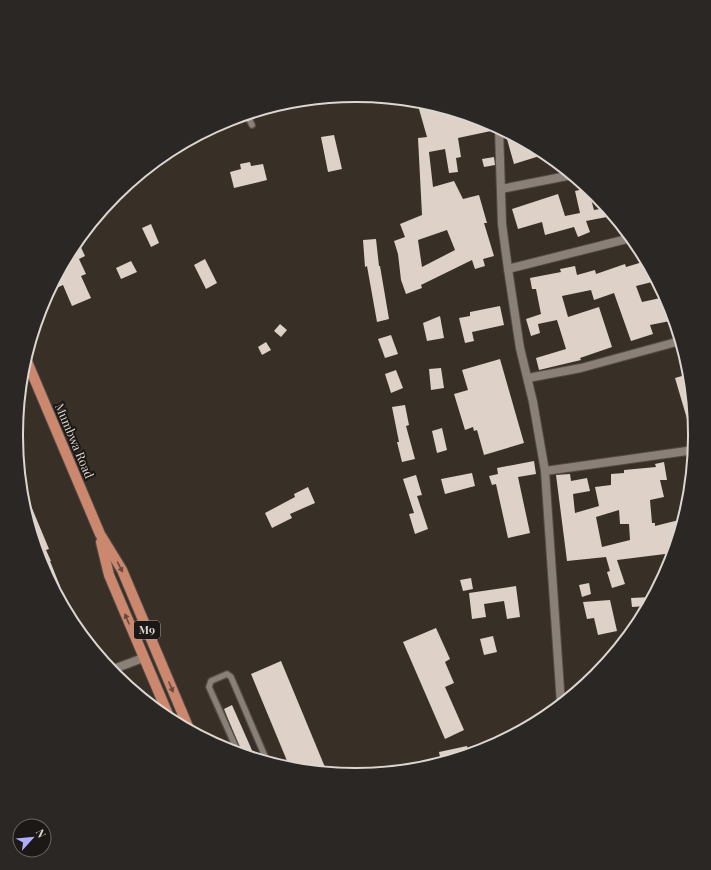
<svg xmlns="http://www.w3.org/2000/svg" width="711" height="870" font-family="'Playfair Display',serif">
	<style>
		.building { fill: #ded2c8; fill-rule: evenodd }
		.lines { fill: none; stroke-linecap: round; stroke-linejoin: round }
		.service-casing { stroke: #544c46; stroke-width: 8 }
		.minor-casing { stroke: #544c46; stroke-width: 10 }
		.primary-casing { stroke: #544c46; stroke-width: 12 }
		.service { stroke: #8b8077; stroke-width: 5.5 }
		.minor { stroke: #8b8077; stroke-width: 8 }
		.primary { stroke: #cc886f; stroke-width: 10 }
		.oneway { fill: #6b4a3d }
		.labels { text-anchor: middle; stroke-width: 4; stroke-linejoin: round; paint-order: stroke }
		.shield { fill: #1c1815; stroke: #a29d99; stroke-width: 1 }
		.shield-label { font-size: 11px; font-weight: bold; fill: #dcd6d1 }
		.street-label { font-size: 12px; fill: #dcd6d1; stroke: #1c1815 }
		.rim { fill: none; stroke: #dcd6d1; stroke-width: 2 }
	</style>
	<rect width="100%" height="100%" fill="#382f27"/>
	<g class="building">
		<path d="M417,102L489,123L491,131L458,138L461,157L456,158L458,172L449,173L445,149L429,152L433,187L454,181L463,199L479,195L487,223H484L494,256L483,259L485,266L475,269L472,260L421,285L422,288L406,294L401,280L398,254L394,241L405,237L400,224L422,215L418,138L427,137ZM447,230L455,250L422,267L418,240Z"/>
		<path d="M505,132L544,153L546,154L514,164Z"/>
		<path d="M334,135L342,169L328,172L321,137Z"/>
		<path d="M494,157L495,165L484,167L482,159Z"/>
		<path d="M250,162L251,166L263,164L267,180L234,188L230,172L241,169L240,164Z"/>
		<path d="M588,188L594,210L606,208L612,216L586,221L590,232L578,237L574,227L545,235L542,222L518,229L512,209L558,194L565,216L580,213L575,191Z"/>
		<path d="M151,224L159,243L151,247L142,228Z"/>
		<path d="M376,239L379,266H380L389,319L377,322L367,266L365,267L363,240Z"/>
		<path d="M78,241L85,256L79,259L86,274L81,276L91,298L72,306L63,285L50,291Z"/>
		<path d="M205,259L217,283L206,289L194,265Z"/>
		<path d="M131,261L137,272L121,279L116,268Z"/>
		<path d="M646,261L656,281L636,286L642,302L665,297L670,321L650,325L653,334L631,341L614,293L594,300L591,290L562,296L568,317L599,307L612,347L580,358L581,360L539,370L536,358L566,349L557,320L538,324L540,333L531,336L526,319L541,314L536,289H532L530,278L561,272L560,269L575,266L577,275L595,270L596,274L625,264L626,267Z"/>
		<path d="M500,306L504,325L472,332L474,341L465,343L459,318L470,316V312Z"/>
		<path d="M440,316L444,338L427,341L423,323Z"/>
		<path d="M280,324L287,330L281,337L274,331Z"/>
		<path d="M391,335L398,354L385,358L378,339Z"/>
		<path d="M266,342L271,350L262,355L258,347Z"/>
		<path d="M500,359L524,443L484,455L477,430L474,431L473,427L465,430L454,394L468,390L462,370Z"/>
		<path d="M441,368L444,388L431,390L429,369Z"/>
		<path d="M396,370L403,388L391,393L385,374Z"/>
		<path d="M689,374L694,428L690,429L675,378Z"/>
		<path d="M405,405L409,425L406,426L415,459L402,462L397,442H399L392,407Z"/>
		<path d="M442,428L447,450L437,453L432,431Z"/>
		<path d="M534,461L536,474L518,477L530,533L508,538L496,484L492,485L489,476L498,474L497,468Z"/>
		<path d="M664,462L667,480H660L664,497L650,500L652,523H655V526L679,520L681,527L673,553L617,560L625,584L612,588L607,572L610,571L606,557L567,561L556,475L570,474L571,481L587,478L590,491L573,494L575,513L599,506L595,487L611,485V474L624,473V470L656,467L655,464ZM619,510L620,524H629L630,540L602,547L596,517Z"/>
		<path d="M472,473L475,486L445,494L441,479Z"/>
		<path d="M416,475L422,495L417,496L428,529L415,534L409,514L414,513L403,479Z"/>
		<path d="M308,487L315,503L290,514L292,518L272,528L265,513L295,497L294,494Z"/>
		<path d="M29,501L49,549L46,550L51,561H50L60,586L55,589L42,565L23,503Z"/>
		<path d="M471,578L473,589L463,591L460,580Z"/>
		<path d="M589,583L591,594L582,597L579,585Z"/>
		<path d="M516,586L520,617L507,619L504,601L484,604L486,617L472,619L469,593Z"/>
		<path d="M652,597L647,606L632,607L631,598Z"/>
		<path d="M610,600L617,631L598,635L594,618L587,619L583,602Z"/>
		<path d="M436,628L450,659L445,662L454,683L445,687L464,730L445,739L403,642Z"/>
		<path d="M493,636L497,652L484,655L480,639Z"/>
		<path d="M281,661L327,772L290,768L251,674Z"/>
		<path d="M232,705L255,757L242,753L224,709Z"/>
		<path d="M467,746L469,754L441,762L439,752Z"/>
	</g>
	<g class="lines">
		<defs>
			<g id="service">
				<path d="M247,115L252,125"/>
				<path d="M238,752L209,687L211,681L227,674L231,677L267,761"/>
			</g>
			<g id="minor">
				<path d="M499,129L502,224L508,269L520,348L533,402L545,471L561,704"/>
				<path d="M501,189L572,175"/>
				<path d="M508,269L631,238"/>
				<path d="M528,378L581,368L680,341"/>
				<path d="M545,471L694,450"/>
				<path d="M111,670L143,658"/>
			</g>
			<g id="primary">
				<path d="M26,359L100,534L122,570L189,729"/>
				<path d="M101,542L109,575L170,719"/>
			</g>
		</defs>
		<use href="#service" class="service-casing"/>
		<use href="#minor" class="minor-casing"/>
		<use href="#primary" class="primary-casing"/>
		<use href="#service" class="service"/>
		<use href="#minor" class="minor"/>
		<use href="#primary" class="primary"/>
	</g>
	<defs><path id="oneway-solid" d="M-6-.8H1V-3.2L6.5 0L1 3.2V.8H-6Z"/></defs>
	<g class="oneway">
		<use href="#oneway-solid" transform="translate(120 567) rotate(62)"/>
		<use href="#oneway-solid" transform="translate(127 619) rotate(-113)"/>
		<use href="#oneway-solid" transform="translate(171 687) rotate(67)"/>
	</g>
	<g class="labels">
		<rect class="shield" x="134" y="621" width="26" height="18" rx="3"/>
		<g class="shield-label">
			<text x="147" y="634">M9</text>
		</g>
		<g class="street-label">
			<text transform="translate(74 441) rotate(67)" y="4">Mumbwa Road</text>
		</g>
	</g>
	<path d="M0 0H711V870H0ZM355 102H356A332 332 0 0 1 688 434V436A332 332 0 0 1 356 768H355A332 332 0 0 1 23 436V434A332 332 0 0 1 355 102Z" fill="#2b2724" fill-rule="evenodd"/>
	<path class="rim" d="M355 102H356A332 332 0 0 1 688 434V436A332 332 0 0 1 356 768H355A332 332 0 0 1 23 436V434A332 332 0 0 1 355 102Z"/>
	<g transform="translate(32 838) rotate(63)"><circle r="19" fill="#1c1815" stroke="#696460"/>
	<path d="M0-3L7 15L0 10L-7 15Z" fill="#adaffb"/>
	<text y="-6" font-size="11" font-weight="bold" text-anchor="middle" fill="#dcd6d1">N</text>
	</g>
</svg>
